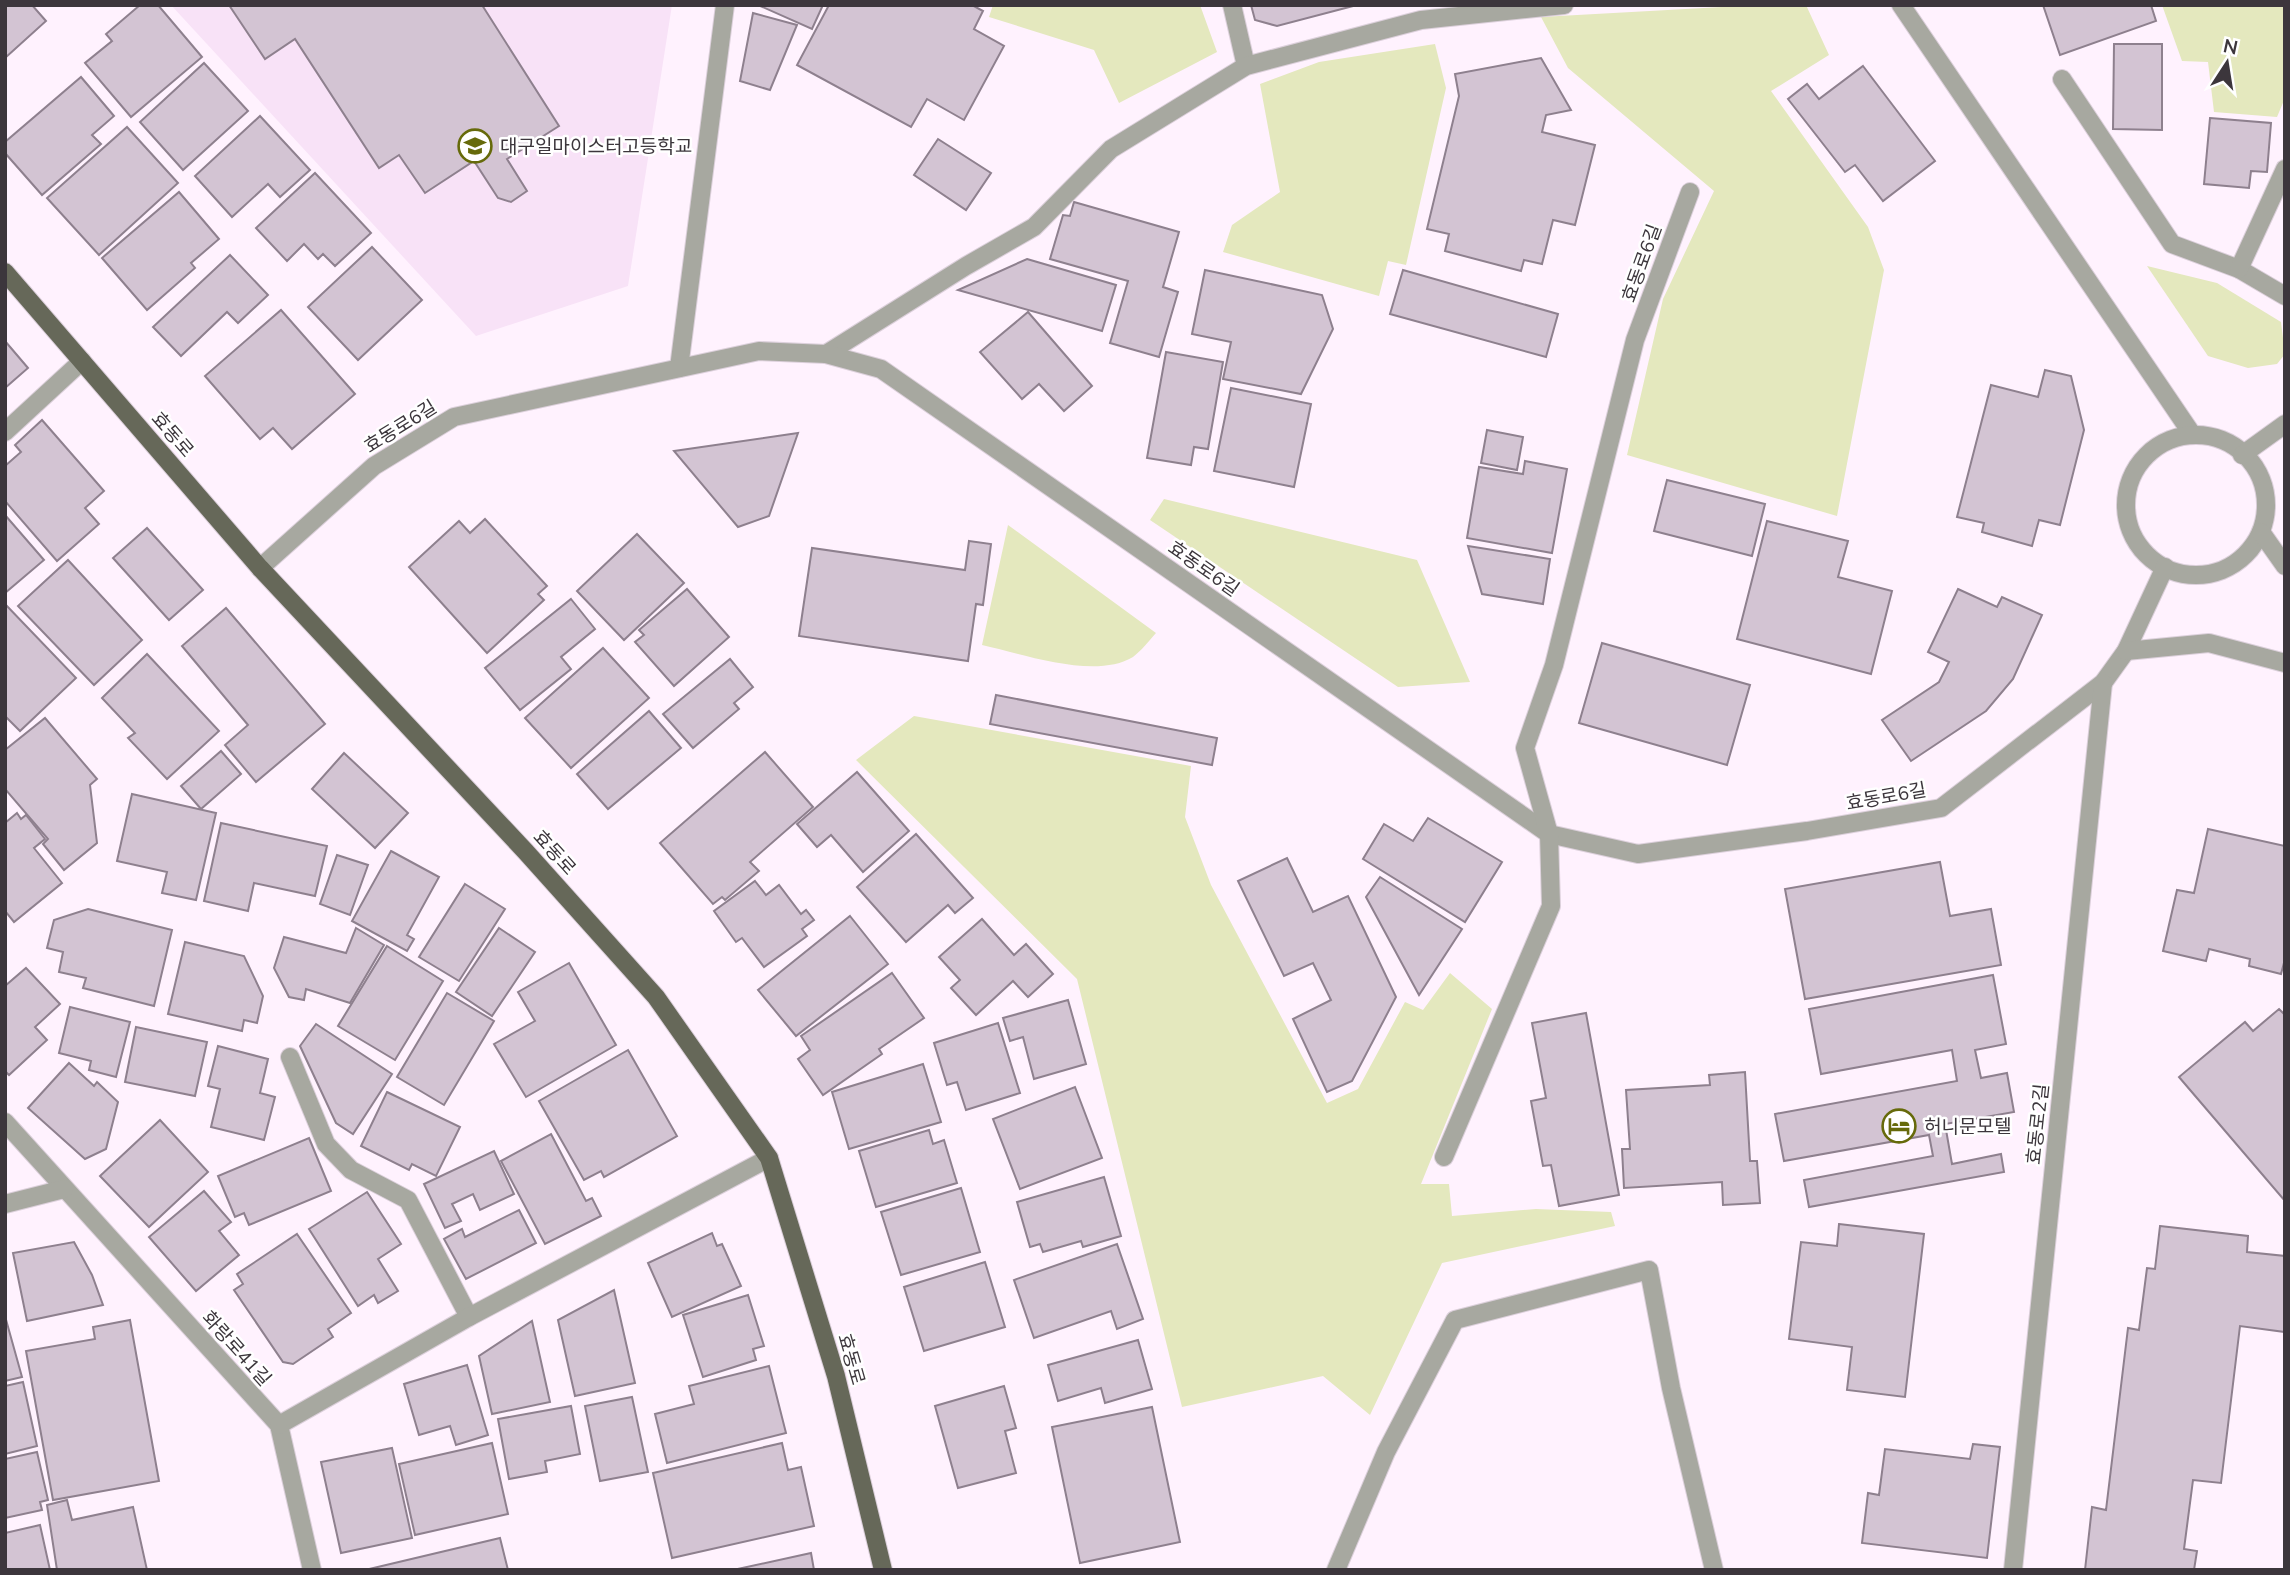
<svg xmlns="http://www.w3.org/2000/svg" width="2290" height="1575" font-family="'Nunito Sans','Noto Sans KR',sans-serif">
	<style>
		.built { fill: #f8e2f7 }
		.green { fill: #e4e8be }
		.building { fill: #d3c4d3; stroke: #8e808e; stroke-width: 2 }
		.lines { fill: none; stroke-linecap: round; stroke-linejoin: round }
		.minor-casing { stroke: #dcd0db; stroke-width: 20 }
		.major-casing { stroke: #dcd0db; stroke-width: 20 }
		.minor { stroke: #a7a8a0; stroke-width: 18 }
		.major { stroke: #666859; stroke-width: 18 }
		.labels { text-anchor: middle; stroke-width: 5; stroke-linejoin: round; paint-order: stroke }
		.poi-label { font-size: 19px; fill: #3c363c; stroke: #fff; text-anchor: start }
		.street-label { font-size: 19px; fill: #3c363c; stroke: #fff }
	</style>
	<rect width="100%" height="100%" fill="#fff2fe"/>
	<path class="built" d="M171,5H672L628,286L476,336Z"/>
	<g class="green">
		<path d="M993,5H1200L1217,52L1119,103L1094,50L989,17Z"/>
		<path d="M1758,5H1806L1829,55L1771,91L1868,227L1884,270L1837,516L1627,455L1663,299L1714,191L1568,68L1541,17Z"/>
		<path d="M2162,5H2285V98L2277,117L2214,112L2208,62L2182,61Z"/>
		<path d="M1435,44L1446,88L1406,265L1388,261L1379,296L1223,252L1232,225L1280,192L1260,84L1319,62Z"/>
		<path d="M2147,266L2217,283L2281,322L2285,354L2277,364L2248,368L2208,356Z"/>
		<path d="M1164,499L1417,560L1470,682L1398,687L1150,520Z"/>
		<path d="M1008,525L1156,633C1149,641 1141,651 1133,657C1095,680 1023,654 982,645Z"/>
		<path d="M914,716L1191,766L1185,817L1211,885L1327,1103L1358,1089L1405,1002L1423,1010L1450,973L1492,1009L1421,1184H1449L1452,1216L1536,1209L1611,1212L1615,1226L1442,1263L1370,1415L1323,1376L1182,1407L1077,979L856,760Z"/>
	</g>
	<g class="building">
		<path d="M5,5H32L46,21L5,58Z"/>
		<path d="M140,5H158L202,57L131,117L85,63L112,41L106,34Z"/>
		<path d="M229,5H482L559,126L507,159L527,191L511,202L498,198L474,161L425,193L399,155L379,168L295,39L265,59Z"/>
		<path d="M758,5H823L812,29Z"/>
		<path d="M829,5H972L983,11L974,29L1004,46L964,120L927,99L911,127L797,65Z"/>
		<path d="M1251,5H1357L1277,26L1255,20Z"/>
		<path d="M2043,5H2151L2156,21L2060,55Z"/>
		<path d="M753,13L797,25L770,90L740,81Z"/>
		<path d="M2114,44H2162V130L2113,129Z"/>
		<path d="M1541,58L1571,110L1546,115L1542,132L1595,145L1575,225L1553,220L1542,264L1524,260L1521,271L1445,251L1449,234L1427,229L1459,96L1455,74Z"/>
		<path d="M204,63L248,111L183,170L140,122Z"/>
		<path d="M1863,66L1935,161L1883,201L1855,165L1845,172L1788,99L1807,84L1819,99Z"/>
		<path d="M81,77L114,116L92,135L101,144L42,195L5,153V142Z"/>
		<path d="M260,116L310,170L280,197L268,184L232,217L195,176Z"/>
		<path d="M2210,118L2271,123L2267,172L2251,171L2249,188L2204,184Z"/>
		<path d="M127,127L178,183L99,255L47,198Z"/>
		<path d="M938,139L991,173L966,210L914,175Z"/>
		<path d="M315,173L371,233L335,266L323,254L318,259L304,244L287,261L256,228Z"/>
		<path d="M179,192L219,239L191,263L195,268L147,310L102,258Z"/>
		<path d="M1074,202L1179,232L1163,287L1178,292L1159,357L1110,343L1128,281L1050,259L1063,215L1070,216Z"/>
		<path d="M372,247L422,300L358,360L308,307Z"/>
		<path d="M230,255L268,295L238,323L227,312L181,356L153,327Z"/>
		<path d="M1027,259L1116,285L1102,331L958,290Z"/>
		<path d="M1205,270L1322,295L1333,329L1301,394L1223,379L1231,342L1192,334Z"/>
		<path d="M1403,270L1558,314L1546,357L1390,314Z"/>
		<path d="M281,310L355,394L292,449L273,428L260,439L205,376Z"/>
		<path d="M1028,312L1092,386L1064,411L1039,384L1022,399L980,352Z"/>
		<path d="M5,341L28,368L5,388Z"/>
		<path d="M1166,352L1223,362L1208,449L1194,447L1191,465L1147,458Z"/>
		<path d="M2045,370L2071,376L2084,430L2060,525L2039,520L2032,546L1982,532L1984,523L1957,517L1991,385L2038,397Z"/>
		<path d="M1231,388L1311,404L1294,487L1214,471Z"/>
		<path d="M42,420L104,491L85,508L99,524L57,561L5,501V466L21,452L15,445Z"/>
		<path d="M1487,430L1523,437L1517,470L1481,463Z"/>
		<path d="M798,433L769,516L738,527L674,451Z"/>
		<path d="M1525,461L1567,469L1552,553L1467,538L1479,467L1523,474Z"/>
		<path d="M1667,480L1765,504L1752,556L1654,531Z"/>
		<path d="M5,515L44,560L5,593Z"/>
		<path d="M485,519L547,586L538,594L544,600L487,653L409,567L459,521L470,533Z"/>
		<path d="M1767,521L1848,541L1838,577L1892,591L1871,674L1737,639Z"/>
		<path d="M147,528L203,590L169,620L113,558Z"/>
		<path d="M637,534L684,583L624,640L577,591Z"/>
		<path d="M969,541L991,544L983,605L976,604L968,661L799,636L812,548L965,570Z"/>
		<path d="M1468,546L1550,559L1543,604L1482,594Z"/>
		<path d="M68,560L142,640L94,685L18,606Z"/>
		<path d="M687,589L729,637L674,686L635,642L644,635L639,630Z"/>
		<path d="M1958,589L1997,607L2002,597L2042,615L2013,679L1986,711L1911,761L1882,720L1939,682L1949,662L1928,652Z"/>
		<path d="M571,599L595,629L561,657L571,669L520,710L485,668Z"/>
		<path d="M5,604L76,678L20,731L5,716Z"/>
		<path d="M226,608L325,724L256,782L225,745L248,725L182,646Z"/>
		<path d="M1602,643L1750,685L1727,765L1579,723Z"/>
		<path d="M603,648L649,698L571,768L525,718Z"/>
		<path d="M147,654L219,731L167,779L128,738L135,733L102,698Z"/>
		<path d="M730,659L753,687L734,703L739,709L693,748L663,714Z"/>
		<path d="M996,695L1217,738L1212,765L990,724Z"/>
		<path d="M649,711L681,748L608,809L577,774Z"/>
		<path d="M45,718L97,779L90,785L97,843L64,870L43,844L48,839L5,789V750Z"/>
		<path d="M221,751L241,774L201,809L181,786Z"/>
		<path d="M765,752L813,807L750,862L759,871L725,900L722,897L713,904L660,843Z"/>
		<path d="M344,753L408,813L375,848L312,789Z"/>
		<path d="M857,772L909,831L863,872L831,835L817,847L797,824Z"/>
		<path d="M132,794L216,813L196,900L162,893L167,872L117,861Z"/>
		<path d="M17,813L21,819L26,815L45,839L34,848L62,883L14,922L5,911V823Z"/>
		<path d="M1428,818L1502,862L1465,922L1363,859L1384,824L1413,841Z"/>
		<path d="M221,823L327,846L315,896L254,883L248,911L204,901Z"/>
		<path d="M2208,829L2285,846V959L2281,974L2249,966L2250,959L2209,949L2206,961L2163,951L2177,890L2194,893Z"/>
		<path d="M916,834L973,898L955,913L948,905L906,942L857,887Z"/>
		<path d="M391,851L439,877L407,935L414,939L407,951L352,921Z"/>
		<path d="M337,855L368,865L350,915L320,904Z"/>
		<path d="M1287,858L1313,912L1348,896L1396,997L1352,1081L1327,1092L1293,1019L1331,1000L1313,963L1284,976L1238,881Z"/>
		<path d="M1940,862L1950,916L1991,909L2001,965L1805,999L1785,889Z"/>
		<path d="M1380,877L1462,929L1419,995L1366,897Z"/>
		<path d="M755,881L766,895L779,885L801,914L806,910L814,920L802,929L807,936L764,967L742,938L736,942L714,911Z"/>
		<path d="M465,884L505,909L459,981L419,957Z"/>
		<path d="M88,909L172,930L154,1006L83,988L86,978L59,972L63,952L47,948L54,920Z"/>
		<path d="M850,916L888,964L796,1036L758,990Z"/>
		<path d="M982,919L1014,955L1026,944L1053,974L1028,997L1013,981L976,1015L951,988L960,980L939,957Z"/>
		<path d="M356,928L384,945L350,1003L306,989L304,1000L289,997L274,968L284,937L346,953Z"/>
		<path d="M499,928L535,952L492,1016L456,992Z"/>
		<path d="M185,942L244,956L263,996L257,1023L244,1020L242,1031L168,1014Z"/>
		<path d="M387,946L443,981L395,1060L338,1026Z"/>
		<path d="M569,963L616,1045L526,1097L494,1044L535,1021L518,992Z"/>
		<path d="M26,968L60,1004L35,1027L47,1040L9,1075L5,1071V986Z"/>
		<path d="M892,973L924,1018L879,1049L882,1054L823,1095L798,1059L810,1050L801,1036Z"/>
		<path d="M1993,975L2006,1044L1975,1050L1981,1078L2007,1073L2014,1112L1945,1124L1952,1164L2001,1154L2004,1172L1809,1207L1804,1180L1933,1156L1929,1135L1784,1161L1775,1114L1957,1081L1952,1050L1821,1074L1809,1009Z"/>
		<path d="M447,993L494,1021L444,1105L397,1077Z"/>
		<path d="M1068,1000L1086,1064L1034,1079L1023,1037L1010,1041L1003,1018Z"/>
		<path d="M70,1007L130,1022L116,1077L89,1070L91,1061L59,1053Z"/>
		<path d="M2279,1009L2285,1015V1201L2179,1077L2245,1022L2253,1031Z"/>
		<path d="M1586,1013L1619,1195L1559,1206L1551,1165L1543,1166L1531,1101L1546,1098L1532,1023Z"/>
		<path d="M998,1023L1020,1093L966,1110L957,1082L947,1085L934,1043Z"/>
		<path d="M316,1024L392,1074L353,1134L336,1123L300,1046Z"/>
		<path d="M136,1027L207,1042L195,1096L125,1082Z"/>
		<path d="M218,1046L268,1059L260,1093L275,1097L264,1140L211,1127L220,1089L208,1086Z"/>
		<path d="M628,1050L677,1136L604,1177L601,1171L584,1180L539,1101Z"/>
		<path d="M69,1063L94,1086L97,1082L118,1102L106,1149L85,1159L28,1108Z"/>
		<path d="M923,1064L941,1122L849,1149L832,1092Z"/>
		<path d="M1745,1072L1750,1161H1757L1760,1203L1723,1205L1722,1182L1624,1188L1622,1149H1630L1626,1090L1710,1085L1709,1075Z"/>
		<path d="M1075,1087L1102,1158L1020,1189L993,1119Z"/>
		<path d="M387,1092L460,1127L436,1176L412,1164L409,1170L361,1146Z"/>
		<path d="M160,1120L208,1172L149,1227L100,1176Z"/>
		<path d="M929,1130L933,1144L944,1140L957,1183L876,1207L859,1151Z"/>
		<path d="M551,1134L586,1201L592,1198L601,1216L545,1244L501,1161Z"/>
		<path d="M309,1138L331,1191L249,1225L244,1213L235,1217L218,1176Z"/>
		<path d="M494,1151L514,1194L480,1210L473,1194L452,1204L461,1221L445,1228L424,1184Z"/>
		<path d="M1104,1177L1121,1236L1083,1247L1081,1241L1043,1252L1040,1244L1030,1247L1017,1202Z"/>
		<path d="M961,1188L980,1252L901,1275L881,1212Z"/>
		<path d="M204,1191L231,1222L219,1231L239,1255L196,1291L149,1237Z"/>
		<path d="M367,1192L401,1244L378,1259L398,1291L378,1303L374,1295L358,1306L309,1229Z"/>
		<path d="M519,1210L536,1243L466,1279L444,1239L462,1229L465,1237Z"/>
		<path d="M1839,1224L1924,1234L1905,1397L1847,1390L1852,1347L1789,1339L1801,1242L1837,1246Z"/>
		<path d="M2160,1226L2248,1236L2247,1252L2285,1256V1332L2240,1326L2221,1483L2193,1480L2184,1549L2197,1551L2194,1570H2085L2092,1507L2106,1510L2128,1328L2139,1330L2147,1268L2155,1269Z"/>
		<path d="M712,1233L717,1246L722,1244L741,1286L672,1317L648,1263Z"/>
		<path d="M297,1234L351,1313L328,1329L333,1337L293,1364L283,1362L234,1290L243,1284L237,1274Z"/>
		<path d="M74,1242L92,1275L103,1305L27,1321L13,1253Z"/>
		<path d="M1117,1244L1143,1319L1117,1329L1111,1311L1034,1338L1014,1280Z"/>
		<path d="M985,1262L1005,1327L924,1351L904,1287Z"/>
		<path d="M614,1290L635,1383L575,1396L558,1320Z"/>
		<path d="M748,1295L764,1346L753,1349L756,1360L703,1377L683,1315Z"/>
		<path d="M5,1316L22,1377L5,1381Z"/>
		<path d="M130,1320L159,1481L53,1500L26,1351L95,1339L93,1327Z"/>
		<path d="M532,1321L550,1402L492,1414L479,1356Z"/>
		<path d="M1138,1340L1152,1389L1105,1403L1101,1388L1058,1401L1048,1365Z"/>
		<path d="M467,1365L488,1435L456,1445L450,1426L419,1435L404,1384Z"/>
		<path d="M769,1366L786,1433L667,1463L655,1414L694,1404L689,1386Z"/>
		<path d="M23,1382L37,1446L5,1454V1386Z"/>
		<path d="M1004,1386L1016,1428L1005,1431L1016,1473L958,1488L935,1406Z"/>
		<path d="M632,1397L648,1472L600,1481L585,1406Z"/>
		<path d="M571,1406L580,1454L545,1461L547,1472L509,1479L498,1419Z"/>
		<path d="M1152,1407L1180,1542L1080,1563L1052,1427Z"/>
		<path d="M492,1443L508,1514L415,1535L399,1464Z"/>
		<path d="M782,1443L788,1470L801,1467L814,1526L672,1558L653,1473Z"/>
		<path d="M1973,1444L2000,1447L1987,1558L1862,1543L1868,1493L1879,1495L1885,1449L1970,1459Z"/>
		<path d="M392,1448L412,1538L341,1553L321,1462Z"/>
		<path d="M37,1452L48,1500L40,1502L42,1510L5,1518V1459Z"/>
		<path d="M67,1500L72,1520L133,1507L147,1570H57L47,1505Z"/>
		<path d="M40,1525L50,1570H5V1533Z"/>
		<path d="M500,1538L508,1570H365Z"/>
		<path d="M811,1553L814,1570H733Z"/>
	</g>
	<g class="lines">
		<defs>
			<g id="minor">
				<path d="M1232,5L1246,66"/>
				<path d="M1901,5L2192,434"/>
				<path d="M2062,79L2172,244L2239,269L2285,296"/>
				<path d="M2239,269L2285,169"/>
				<path d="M826,354L966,266L1034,227L1111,149L1246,66L1421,20L1564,5"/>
				<path d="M679,368L725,5"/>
				<path d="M5,432L82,361"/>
				<circle cx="2196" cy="505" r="70"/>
				<path d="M2242,455L2285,424"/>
				<path d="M2261,532L2285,566"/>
				<path d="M260,568L374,466L454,417L759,351L826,354L881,369L1549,834L1638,854L1807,831L1941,808L2103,683L2126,651L2165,567"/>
				<path d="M2126,651L2209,643L2285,663"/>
				<path d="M290,1057L326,1144L351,1170L408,1200L469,1317"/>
				<path d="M5,1122L279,1425L312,1570"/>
				<path d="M1444,1157L1551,906L1549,834L1525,748L1554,665L1635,340L1690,192"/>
				<path d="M5,1204L64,1189"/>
				<path d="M279,1425L469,1317L769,1158"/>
				<path d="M1336,1570L1386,1452L1455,1320L1649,1270L1671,1388L1714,1570"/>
				<path d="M2013,1570L2103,683"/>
			</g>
			<path id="major" d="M5,272L260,568L526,852L656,997L769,1158L836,1376L883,1570"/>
		</defs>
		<use href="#minor" class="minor-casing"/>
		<use href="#major" class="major-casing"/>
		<use href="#minor" class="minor"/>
		<use href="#major" class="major"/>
	</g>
	<defs>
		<symbol id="school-ring" viewBox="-11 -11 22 22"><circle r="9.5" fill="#fff" stroke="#666a0a" stroke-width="1.5"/><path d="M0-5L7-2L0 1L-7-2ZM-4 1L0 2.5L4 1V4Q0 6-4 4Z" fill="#666a0a"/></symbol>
		<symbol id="hotel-ring" viewBox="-11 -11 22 22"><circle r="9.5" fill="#fff" stroke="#666a0a" stroke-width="1.5"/><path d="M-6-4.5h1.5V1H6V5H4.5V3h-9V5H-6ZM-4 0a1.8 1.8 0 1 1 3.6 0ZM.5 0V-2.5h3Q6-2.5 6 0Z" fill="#666a0a"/></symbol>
	</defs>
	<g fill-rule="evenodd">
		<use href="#school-ring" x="456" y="127" width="38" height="38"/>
		<use href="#hotel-ring" x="1880" y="1107" width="38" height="38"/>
	</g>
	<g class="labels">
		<g class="poi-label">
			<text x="500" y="153">대구일마이스터고등학교</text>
			<text x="1924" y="1133">허니문모텔</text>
		</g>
		<g class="street-label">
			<text transform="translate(1641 263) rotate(-70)" y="7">효동로6길</text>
			<text transform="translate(400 426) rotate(-32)" y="7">효동로6길</text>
			<text transform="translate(173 434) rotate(49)" y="7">효동로</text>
			<text transform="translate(1204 568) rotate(35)" y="7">효동로6길</text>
			<text transform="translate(1886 796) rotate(-10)" y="7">효동로6길</text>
			<text transform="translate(555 852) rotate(48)" y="7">효동로</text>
			<text transform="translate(2037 1124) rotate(-84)" y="7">효동로2길</text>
			<text transform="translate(237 1348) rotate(48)" y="7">화랑로41길</text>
			<text transform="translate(852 1359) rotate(74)" y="7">효동로</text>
		</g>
	</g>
	<rect width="2290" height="1575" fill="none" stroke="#3c363c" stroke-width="14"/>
	<g transform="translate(2227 63) rotate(12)" stroke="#ffffff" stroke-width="5" paint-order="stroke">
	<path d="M0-5L12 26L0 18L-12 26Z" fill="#3c363c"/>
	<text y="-10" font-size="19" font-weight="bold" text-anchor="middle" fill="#3c363c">N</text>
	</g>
</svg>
